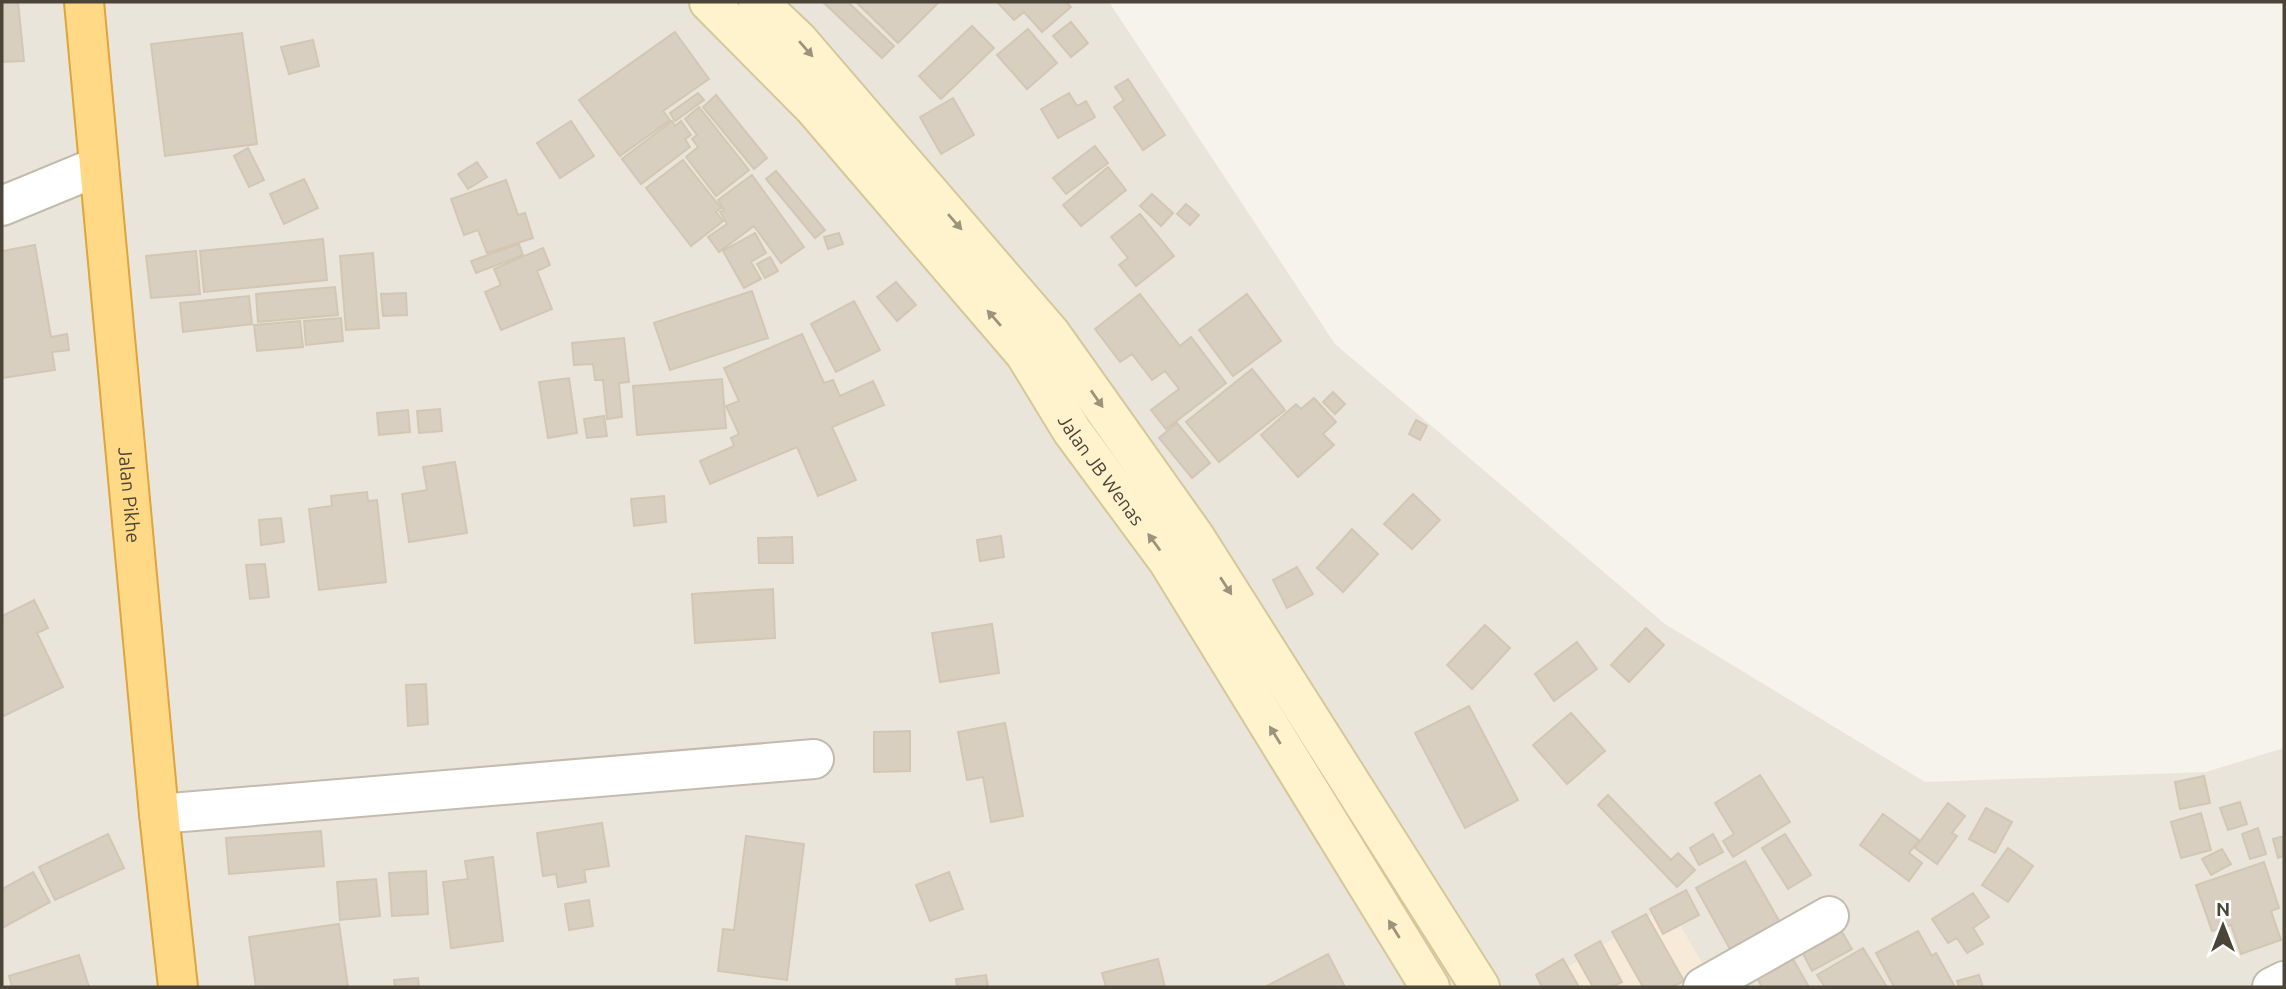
<svg xmlns="http://www.w3.org/2000/svg" width="2286" height="989" font-family="Ubuntu,sans-serif">
<style>
.residential{fill:#eae5da}
.commercial{fill:#f7ead8}
.building{fill:#d8cfc1;stroke:#d3c7b4;stroke-width:2}
.lines{fill:none;stroke-linecap:round;stroke-linejoin:round}
.minor-casing{stroke:#c2bbae;stroke-width:42}
.secondary-casing{stroke:#d6c79b;stroke-width:42}
.trunk-casing{stroke:#e0a43c;stroke-width:42}
.minor{stroke:#fff;stroke-width:38}
.secondary{stroke:#fff3cd;stroke-width:38}
.trunk{stroke:#ffd985;stroke-width:38}
.oneway{fill:#9c937c}
.labels{text-anchor:middle;dominant-baseline:central;stroke-width:6;stroke-linejoin:round;paint-order:stroke}
.street-label{font-size:19px;fill:#4b4439;stroke:#fff}
</style>
<rect width="100%" height="100%" fill="#f6f3ec"/>
<path class="residential" d="M2,2H1109L1335,344L1665,624L1925,782L2206,772L2284,748V987H2Z"/>
<path class="commercial" d="M1668,904L1716,987H1536Z"/>
<path class="building" d="M2,2H18L24,61L2,62Z
M823,2H848L894,46L882,58Z
M856,2H939L898,43Z
M997,2H1066L1071,7L1042,32L1024,12L1014,20Z
M1071,22L1088,43L1071,57L1053,36Z
M972,26L994,48L941,99L919,76Z
M1028,29L1057,63L1027,89L997,55Z
M675,32L709,79L663,111L670,120L620,156L579,100Z
M242,33L257,144L165,156L151,44Z
M313,40L319,66L289,74L281,47Z
M1128,79L1165,135L1143,150L1114,107L1124,100L1115,87Z
M698,93L704,100L675,121L670,113Z
M1069,93L1077,106L1086,101L1095,117L1058,138L1041,109Z
M716,95L767,158L754,169L703,107Z
M953,98L974,135L941,154L920,117Z
M699,107L749,170L716,196L686,157L698,147L692,139L697,135L685,119Z
M571,121L594,156L560,178L537,143Z
M672,121L675,126L681,121L691,135L685,139L690,147L641,184L622,159Z
M1095,146L1108,163L1066,194L1053,178Z
M248,148L264,180L249,187L234,156Z
M683,160L721,208L716,212L723,221L691,246L646,188Z
M477,162L487,177L468,189L458,174Z
M1108,167L1126,190L1081,226L1063,205Z
M776,171L825,230L815,238L766,179Z
M752,175L804,247L781,263L754,226L719,252L708,237L727,224L720,212L724,210L718,200Z
M304,179L318,208L284,224L270,194Z
M506,180L518,215L525,213L533,238L487,253L478,230L464,235L451,199Z
M1152,194L1173,213L1161,226L1140,206Z
M1186,204L1199,215L1190,225L1177,214Z
M1140,214L1174,256L1136,286L1119,265L1128,258L1111,237Z
M755,233L766,253L751,262L761,279L744,288L723,251Z
M839,233L843,244L828,249L824,237Z
M323,239L327,280L204,292L200,251Z
M519,244L523,255L476,273L471,261Z
M35,245L51,337L67,334L69,350L52,352L55,370L2,378V251Z
M543,248L550,265L537,271L552,309L501,330L485,292L501,285L494,269Z
M196,251L200,294L151,298L146,256Z
M373,253L379,328L346,330L340,256Z
M770,257L778,271L765,278L757,264Z
M896,282L916,305L897,321L877,297Z
M335,287L338,315L258,322L256,294Z
M752,291L768,338L670,370L654,323Z
M406,293L407,315L383,316L381,294Z
M1140,294L1180,346L1191,337L1226,383L1166,429L1151,410L1179,389L1165,371L1152,380L1132,354L1120,362L1095,329Z
M1247,294L1281,341L1233,376L1199,330Z
M249,296L252,324L183,332L180,303Z
M854,301L880,350L836,372L811,324Z
M341,318L343,341L306,345L304,321Z
M300,321L303,347L257,351L254,325Z
M802,334L824,383L833,380L840,396L873,381L884,405L832,427L856,480L818,496L797,447L710,484L700,461L734,446L731,438L739,434L726,406L739,401L724,368Z
M624,338L629,382L619,383L622,417L607,419L603,380H595L593,364L574,365L572,343Z
M1252,369L1285,410L1219,462L1186,422Z
M569,378L577,433L548,438L539,382Z
M722,379L726,428L637,435L633,386Z
M1333,392L1345,404L1335,414L1323,402Z
M1314,398L1336,422L1323,434L1334,445L1298,477L1261,435L1296,404L1301,409Z
M440,409L442,431L419,433L417,411Z
M408,410L410,432L379,435L377,413Z
M604,416L607,436L587,438L584,419Z
M1416,420L1427,426L1420,440L1409,434Z
M1177,423L1210,463L1192,478L1159,438Z
M455,462L467,533L409,542L402,494L427,490L423,467Z
M367,492L368,501L377,500L386,582L319,590L309,509L332,506L331,496Z
M1413,494L1440,520L1412,549L1384,524Z
M664,496L666,522L634,526L631,499Z
M281,518L284,542L261,545L259,520Z
M1352,529L1378,554L1343,592L1317,568Z
M1001,536L1004,557L980,561L977,540Z
M792,537L793,563H759L758,538Z
M265,564L269,597L250,599L246,565Z
M1297,567L1313,594L1287,608L1273,580Z
M773,589L775,638L695,643L692,594Z
M34,600L48,628L37,633L63,687L2,717V616Z
M992,624L999,673L940,682L932,633Z
M1485,625L1510,648L1472,689L1447,665Z
M1646,628L1664,645L1629,682L1611,665Z
M1577,642L1597,669L1554,701L1535,674Z
M426,684L428,724L408,726L406,685Z
M1469,706L1518,800L1465,828L1415,733Z
M1571,713L1605,751L1567,784L1533,745Z
M1005,723L1023,816L991,822L983,777L967,780L958,732Z
M910,731V771L874,772V732Z
M1760,775L1790,822L1733,857L1723,841L1734,834L1715,803Z
M2204,776L2210,803L2180,809L2175,782Z
M1608,795L1671,860L1678,853L1695,870L1677,887L1598,805Z
M2240,802L2247,824L2228,830L2220,808Z
M1948,803L1965,816L1952,833L1957,836L1937,864L1915,848Z
M1986,808L2012,822L1995,853L1969,839Z
M2201,813L2211,850L2181,858L2171,822Z
M1883,814L1919,840L1909,853L1922,863L1909,881L1860,845Z
M602,823L609,866L584,870L586,882L558,887L556,874L543,876L537,833Z
M2258,828L2266,854L2250,859L2242,834Z
M321,831L324,866L229,874L226,838Z
M108,834L124,868L55,900L39,867Z
M1713,834L1723,852L1699,865L1690,848Z
M1785,834L1811,875L1788,889L1762,848Z
M746,836L804,844L787,980L718,971L723,929L734,930Z
M2284,836V856L2278,858L2273,839Z
M2008,848L2033,866L2008,902L1982,885Z
M2222,849L2231,864L2211,875L2202,859Z
M493,857L503,941L451,948L443,882L468,879L465,861Z
M1745,861L1785,931L1735,958L1696,888Z
M2264,862L2279,908L2271,911L2281,940L2241,954L2231,925L2212,931L2196,885Z
M426,871L428,914L392,916L389,873Z
M33,872L50,902L2,928V889Z
M949,872L963,909L930,921L916,885Z
M376,879L380,916L340,920L337,882Z
M1686,890L1699,915L1663,934L1650,909Z
M1973,893L1989,917L1973,928L1983,944L1967,953L1957,938L1948,943L1932,919Z
M589,900L593,926L569,930L565,904Z
M1646,914L1684,981L1672,987H1643L1612,932Z
M339,924L348,987H256L249,937Z
M1841,930L1852,949L1812,971L1802,952Z
M1918,931L1932,956L1936,953L1955,987H1894L1876,953Z
M1600,941L1622,982L1612,987H1593L1575,955Z
M1863,948L1887,987H1825L1817,975Z
M1789,952L1809,987H1762L1754,972Z
M1328,954L1345,987H1265Z
M79,955L89,987H12L9,976Z
M1158,959L1165,987H1106L1102,973Z
M1563,959L1579,987H1542L1536,975Z
M986,975L988,987H957L956,979Z
M1979,975L1983,987H1959L1957,981Z
M418,978L419,987H395L394,980Z"/>
<g class="lines">
<g class="minor-casing">
<path id="minor" d="M2,206L99,166
M159,814L814,759
M1703,987L1829,916
M2272,987L2284,981"/>
</g>
<g class="secondary-casing">
<g id="secondary">
<path id="s1" d="M709,2L814,108L1025,354L1072,431L1168,561L1430,987"/>
<path d="M758,2L798,40L1051,334L1195,537L1480,987"/>
</g>
</g>
<g class="trunk-casing">
<g id="trunk">
<path id="s2" d="M84,2L159,814L178,987"/>
</g>
</g>
<use href="#minor" class="minor"/>
<use href="#secondary" class="secondary"/>
<use href="#trunk" class="trunk"/>
</g>
<defs><path id="oneway-solid" d="M-6-.8H1V-3.2L6.5 0L1 3.2V.8H-6Z" transform="scale(1.75)"/></defs>
<g class="oneway">
<use href="#oneway-solid" transform="translate(806 49) rotate(49)"/>
<use href="#oneway-solid" transform="translate(955 222) rotate(49)"/>
<use href="#oneway-solid" transform="translate(994 318) rotate(-131)"/>
<use href="#oneway-solid" transform="translate(1097 399) rotate(55)"/>
<use href="#oneway-solid" transform="translate(1154 542) rotate(-126)"/>
<use href="#oneway-solid" transform="translate(1226 586) rotate(57)"/>
<use href="#oneway-solid" transform="translate(1275 735) rotate(-122)"/>
<use href="#oneway-solid" transform="translate(1394 929) rotate(-122)"/>
</g>
<g class="labels">
<g class="street-label">
<text stroke="none"><textPath href="#s1" startOffset="612">Jalan JB Wenas</textPath></text>
<text stroke="none"><textPath href="#s2" startOffset="495">Jalan Pikhe</textPath></text>
</g>
</g>
<rect width="2286" height="989" fill="none" stroke="#4b4439" stroke-width="7"/>
<g transform="translate(2223 926)" stroke="#ffffff" stroke-width="5" paint-order="stroke">
<path d="M0-5L12 26L0 18L-12 26Z" fill="#4b4439"/>
<text y="-10" font-size="19" font-weight="bold" text-anchor="middle" fill="#4b4439">N</text>
</g>
</svg>
